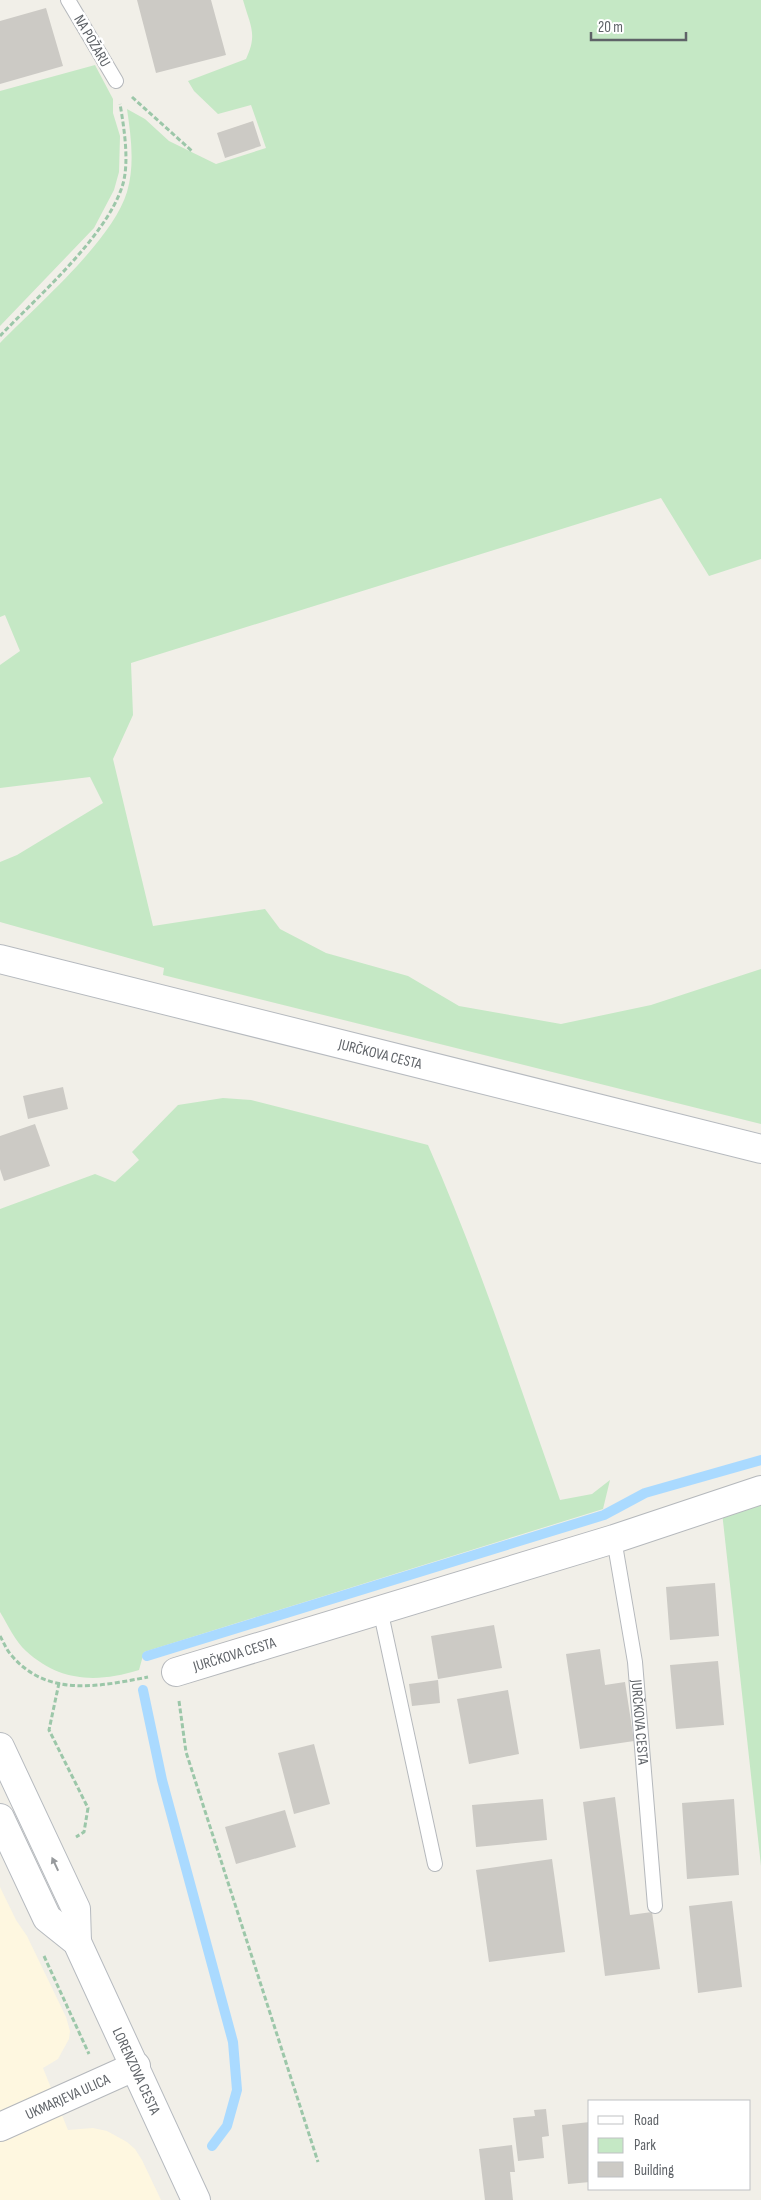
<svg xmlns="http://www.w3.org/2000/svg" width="761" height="2200" font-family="'Sofia Sans Condensed',sans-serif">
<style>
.commercial{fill:#fef7e0}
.green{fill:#c5e8c5}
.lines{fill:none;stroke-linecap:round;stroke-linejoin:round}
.stream{stroke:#aadaff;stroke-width:10}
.building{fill:#cccac5}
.lane-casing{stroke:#b5b8bc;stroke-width:16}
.street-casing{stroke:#b5b8bc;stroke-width:30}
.secondary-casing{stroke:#b6babf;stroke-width:30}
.path{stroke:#9cc7a9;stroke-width:3;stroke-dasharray:5 2.5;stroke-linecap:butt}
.lane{stroke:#fff;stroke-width:14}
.street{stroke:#fff;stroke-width:28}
.secondary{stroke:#fff;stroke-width:28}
.oneway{fill:#979a9d}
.labels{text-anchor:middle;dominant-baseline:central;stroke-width:5;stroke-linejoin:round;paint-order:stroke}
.street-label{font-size:15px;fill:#5f6368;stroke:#fff}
</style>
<rect width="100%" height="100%" fill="#f1efe8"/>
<path class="commercial" d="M0,1887L16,1920L27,1936L66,2017L70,2031L69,2039L58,2059L43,2068L68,2130L93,2128L107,2131L127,2142L135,2149L142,2160L161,2200H0Z"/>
<path class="green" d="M243,0H761V559L709,576L661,498L131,663L133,715L113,759L153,926L265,909L280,929L326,953L408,976L459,1006L561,1024L651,1005L761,969V1124L163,975L164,968L0,922V862L17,855L103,803L90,777L0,788V665L20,651L5,615L0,617V343C37,305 112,241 127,192C135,164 131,137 127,109L145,119L169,141L216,164L266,148L251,105L218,114L194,91L188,81L246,59C258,34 250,25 243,0Z
M95,65L113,99V113L120,136L119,172L114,190L94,228L0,326V91Z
M223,1098L251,1100L428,1145C479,1261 518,1381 560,1500L592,1494L610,1480L603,1509L144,1652L139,1670C97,1683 60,1682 26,1651C15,1641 8,1625 0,1612V1209L95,1174L115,1182L139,1160L132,1152L178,1105Z
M761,1499V1866L722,1512Z"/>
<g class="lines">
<path class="stream" d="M147,1656L604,1515L645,1493L761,1460
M143,1690L162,1780L233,2042L237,2090L227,2126L212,2146"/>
</g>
<path class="building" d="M137,0H211L226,55L156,73Z
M46,8L63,66L0,84V21Z
M253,121L261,146L225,158L217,133Z
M63,1087L68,1109L28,1119L23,1096Z
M35,1124L50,1166L4,1181L0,1169V1136Z
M715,1583L719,1636L670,1640L666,1587Z
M494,1625L502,1668L438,1679L431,1636Z
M600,1649L605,1685L625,1682L634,1741L580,1749L566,1654Z
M718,1661L724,1725L676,1729L670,1665Z
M438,1680L440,1703L412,1706L409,1684Z
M508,1690L519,1754L469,1764L457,1699Z
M314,1744L330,1804L294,1814L278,1753Z
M615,1797L630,1915L652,1912L660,1969L605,1976L583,1802Z
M543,1799L547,1840L476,1847L472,1805Z
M734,1799L739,1875L687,1879L682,1803Z
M285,1810L296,1847L236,1864L225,1827Z
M552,1859L565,1952L489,1962L476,1870Z
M732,1901L742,1987L698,1993L689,1906Z
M546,2109L549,2136L542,2137L544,2158L518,2161L513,2118L535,2116L534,2110Z
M590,2122V2182L568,2184L562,2125Z
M512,2145L515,2172H510L513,2200H485L479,2149Z"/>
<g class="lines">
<g class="lane-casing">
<g id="lane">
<path d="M68,0L116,81"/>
<path id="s1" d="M614,1539L635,1662L655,1906"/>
<path d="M380,1609L435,1864"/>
</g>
</g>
<g class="street-casing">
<g id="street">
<path id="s2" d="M176,1672L614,1539L761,1490"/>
<path id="s3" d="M0,2127L136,2066"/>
</g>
</g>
<g class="secondary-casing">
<g id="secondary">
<path id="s4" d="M0,959L761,1149"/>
<path d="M0,1747L76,1909L77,1942"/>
<path id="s5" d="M0,1818L47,1918L77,1942L196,2200"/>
</g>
</g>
<path class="path" d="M132,97L193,152
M0,336C38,296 105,238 122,187C130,164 124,127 120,104
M0,1636C4,1643 7,1651 12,1656C48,1698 101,1686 148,1677
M59,1683L49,1730L88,1808L84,1832L76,1837
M179,1701L186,1752L318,2162
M44,1956L89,2054"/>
<use href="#lane" class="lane"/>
<use href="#street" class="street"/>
<use href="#secondary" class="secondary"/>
</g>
<defs><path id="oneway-solid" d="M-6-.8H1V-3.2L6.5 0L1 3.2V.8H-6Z" transform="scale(1.25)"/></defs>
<use class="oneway" href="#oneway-solid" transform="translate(55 1864) rotate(-115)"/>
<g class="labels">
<g class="street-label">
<text transform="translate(92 41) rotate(60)">NA POŽARU</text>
<text stroke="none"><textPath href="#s4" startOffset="392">JURČKOVA CESTA</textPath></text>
<text stroke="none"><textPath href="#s2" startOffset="61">JURČKOVA CESTA</textPath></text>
<text stroke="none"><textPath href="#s1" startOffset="185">JURČKOVA CESTA</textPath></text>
<text stroke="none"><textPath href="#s5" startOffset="291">LORENZOVA CESTA</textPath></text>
<text stroke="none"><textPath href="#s3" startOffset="74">UKMARJEVA ULICA</textPath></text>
</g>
</g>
<rect x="588" y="2100" width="162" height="90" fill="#ffffff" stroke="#bfc1c3"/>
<rect x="598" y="2116" width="25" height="8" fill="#ffffff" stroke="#bfc1c3"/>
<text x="634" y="2125" font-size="15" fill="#5f6368">Road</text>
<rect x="598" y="2138" width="25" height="15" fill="#c5e8c5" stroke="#bfc1c3"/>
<text x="634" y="2150" font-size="15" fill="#5f6368">Park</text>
<rect x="598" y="2162" width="25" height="15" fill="#cccac5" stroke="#bfc1c3"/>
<text x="634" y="2175" font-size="15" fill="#5f6368">Building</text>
<path d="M591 32v8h95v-8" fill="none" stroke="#5f6368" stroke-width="2.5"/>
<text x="598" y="32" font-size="15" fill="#5f6368" stroke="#ffffff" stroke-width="4" paint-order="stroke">20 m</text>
</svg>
